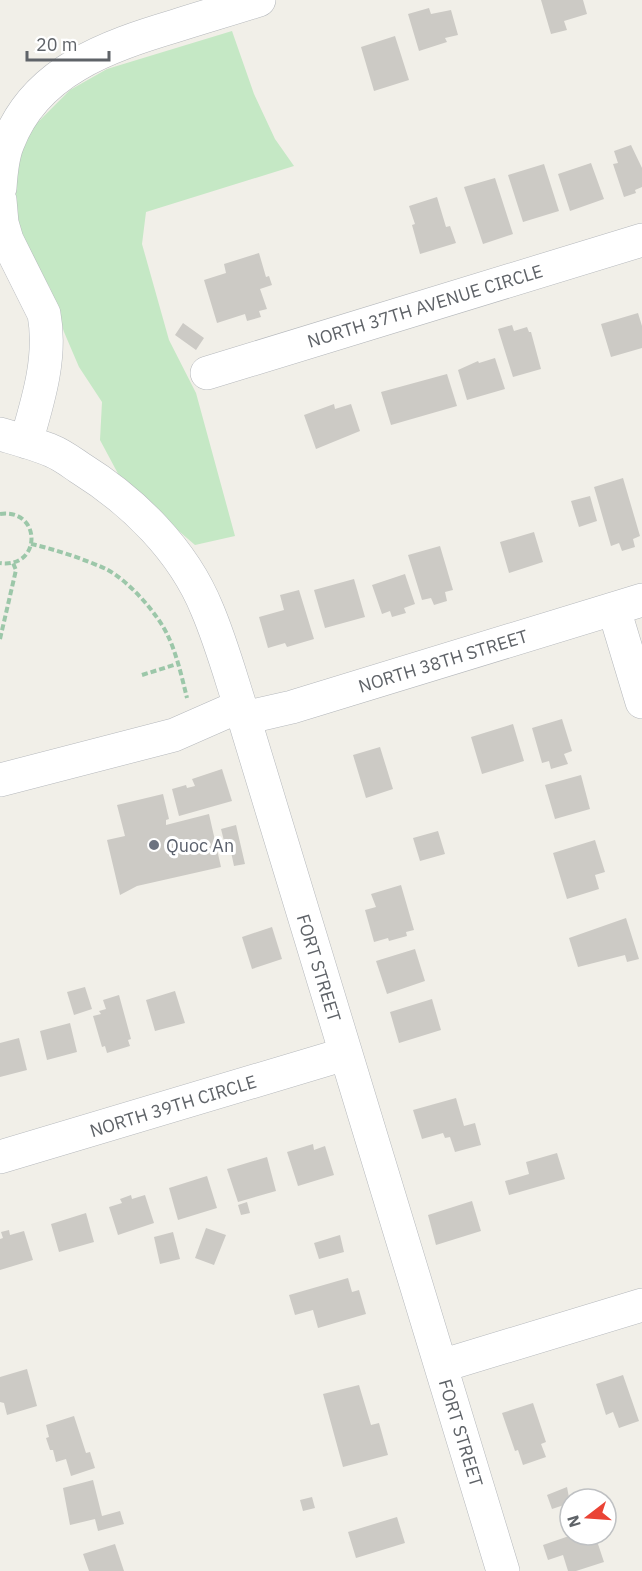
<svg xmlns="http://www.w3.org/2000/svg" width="642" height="1571" font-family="'IBM Plex Sans',sans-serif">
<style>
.green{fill:#c5e8c5}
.building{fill:#cccac5}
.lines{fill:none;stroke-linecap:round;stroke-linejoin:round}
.minor-casing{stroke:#b5b8bc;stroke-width:34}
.path{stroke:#9cc7a9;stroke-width:4;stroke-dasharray:6 3;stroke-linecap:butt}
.minor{stroke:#fff;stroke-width:33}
.worship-dot{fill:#6b7280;stroke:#fff;stroke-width:2}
.labels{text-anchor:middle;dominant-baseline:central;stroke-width:6;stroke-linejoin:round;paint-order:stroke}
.street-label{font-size:18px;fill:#5f6368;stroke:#fff}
.worship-label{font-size:18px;fill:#5b616d;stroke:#fff;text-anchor:start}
</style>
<rect width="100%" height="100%" fill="#f1efe8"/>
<path class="green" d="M232,31L254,94L275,139L294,166L146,212L142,244L169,340L196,393L235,536L195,545L123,483L100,440L102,402L79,367L64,332L50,288L22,243L13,208L15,174L21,153L34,126L70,90L107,69Z"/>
<path class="building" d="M541,0H583L587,14L564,21L567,30L551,34Z
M429,8L431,14L451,10L458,35L445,38L447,42L419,51L408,14Z
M395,36L409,80L374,91L361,47Z
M631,145L642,168V187L635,190L636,193L624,197L613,164L618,163L614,151Z
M591,163L604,199L570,211L558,174Z
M544,164L559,211L523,222L508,175Z
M495,178L513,234L483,244L464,187Z
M437,197L446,227L450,226L456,243L420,254L412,225L415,224L409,206Z
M259,253L266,277L269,276L272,285L260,289L267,309L259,311L261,317L247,321L245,314L217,323L204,280L226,273L224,264Z
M638,313L642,326V348L611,357L601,324Z
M183,323L204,338L196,350L175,335Z
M512,325L514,331L527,327L529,332H531L541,369L513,377L498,329Z
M495,358L505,389L467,400L458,370L478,361L479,363Z
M447,374L457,406L391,425L381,392Z
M334,404L335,409L351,404L360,431L316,449L304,415Z
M623,478L640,536L633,539L635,547L622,551L619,543L611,546L594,487Z
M590,496L597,521L579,527L571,501Z
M534,532L543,562L509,573L500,542Z
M440,546L453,590L445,592L447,601L434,605L431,598L422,600L408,555Z
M405,574L415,604L404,608L406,613L392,617L390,611L382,614L372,585Z
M354,579L365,617L325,628L314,590Z
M299,590L314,639L287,647L285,643L268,648L259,617L284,610L280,595Z
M562,719L572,751L564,754L568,764L551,769L549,761L542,763L532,728Z
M513,724L524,761L482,774L471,737Z
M380,747L393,789L366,798L353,755Z
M222,769L232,801L179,816L172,789L186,785L187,788L195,786L192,779Z
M581,775L590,809L555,819L545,785Z
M163,794L169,819L166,820V825L209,814L221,867L137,886L120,895L107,840L125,836L117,805Z
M236,825L245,864L234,866L231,852L227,853L221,829Z
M438,831L445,854L420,861L413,838Z
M595,840L605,872L595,875L599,889L567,899L553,853Z
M401,885L414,930L406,932L407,936L389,941L388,938L374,942L365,910L376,907L371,894Z
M626,918L639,959L627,962L625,955L578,967L569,938Z
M272,927L282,959L252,969L242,937Z
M415,949L425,981L387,994L376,961Z
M85,987L92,1009L74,1015L67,992Z
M175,991L185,1023L155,1031L146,1000Z
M119,995L131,1039L128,1040L130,1046L107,1053L105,1046L102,1047L93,1016L101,1014L99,1011L106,1009L103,1000Z
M432,999L441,1030L399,1043L390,1012Z
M70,1023L77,1052L47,1060L40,1031Z
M19,1038L27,1070L0,1077V1043Z
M456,1098L464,1126L475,1123L481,1145L455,1152L450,1137L445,1138L443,1133L422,1139L413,1110Z
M313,1144L314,1150L325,1146L334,1175L298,1186L287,1152Z
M557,1153L565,1179L509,1195L505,1181L529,1174L526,1162Z
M267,1157L276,1191L238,1202L227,1169Z
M207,1176L217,1208L178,1220L169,1188Z
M131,1195L132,1199L145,1195L154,1223L118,1235L109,1207L122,1203L120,1199Z
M472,1201L481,1231L436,1245L428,1215Z
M247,1202L250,1213L241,1215L238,1205Z
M86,1213L94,1242L59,1252L51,1224Z
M206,1228L226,1235L214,1265L195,1258Z
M9,1230L10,1235L24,1231L33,1260L0,1270V1239L3,1238L1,1232Z
M173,1232L180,1259L160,1264L154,1237Z
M340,1235L344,1252L319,1259L314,1243Z
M348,1278L352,1292L359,1290L366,1314L318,1328L313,1310L295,1315L289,1295Z
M27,1369L37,1406L7,1415L4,1403L0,1402V1377Z
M623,1375L639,1421L619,1428L613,1412L606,1415L596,1384Z
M359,1385L371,1425L379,1423L388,1455L343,1467L323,1394Z
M533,1403L546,1442L541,1444L546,1457L523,1465L518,1450L515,1451L502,1413Z
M74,1416L86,1453L90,1452L95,1468L71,1476L66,1459L56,1462L53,1450H50L46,1438L49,1437L46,1425Z
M93,1480L102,1516L120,1511L124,1524L98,1531L95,1519L70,1525L63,1488Z
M567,1487L570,1503L552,1509L547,1495Z
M312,1497L315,1508L303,1511L300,1500Z
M397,1517L405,1543L356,1558L348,1532Z
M572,1535H595L604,1562L576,1571H568L563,1555L548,1560L543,1545Z
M115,1544L124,1571H89L83,1554Z"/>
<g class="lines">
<g class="minor-casing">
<path id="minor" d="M0,188C1,173 2,157 8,143C35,71 108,46 175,26C203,17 231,9 259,0
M0,200L2,223L7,240L44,314C52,357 38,401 26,442
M207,373L642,240
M0,434C17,439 36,444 52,451C62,455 71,462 80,468C133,501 183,550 207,609C222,644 232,682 244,718L503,1571
M614,609L642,702
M244,718L292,707L642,600
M0,780L174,735L240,706
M0,1157L345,1054
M441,1366L642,1305"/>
</g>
<path class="path" d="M0,514C42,508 42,569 0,563
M31,544C54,549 84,559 106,569C128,580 158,614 168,636C177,655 182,678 187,698
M0,639L16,570L13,563
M142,675L177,664"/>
<use href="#minor" class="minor"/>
</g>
<circle class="worship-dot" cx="154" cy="845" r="6"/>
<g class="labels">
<g class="street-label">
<text transform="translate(425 306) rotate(-17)">NORTH 37TH AVENUE CIRCLE</text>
<text transform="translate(443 661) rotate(-17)">NORTH 38TH STREET</text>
<text transform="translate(319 968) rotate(73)">FORT STREET</text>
<text transform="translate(173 1106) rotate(-17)">NORTH 39TH CIRCLE</text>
<text transform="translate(461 1433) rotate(73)">FORT STREET</text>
</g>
<g class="worship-label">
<text x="166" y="845">Quoc An</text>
</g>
</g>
<g transform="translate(588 1517) rotate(253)"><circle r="28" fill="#ffffff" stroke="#bfc1c3" stroke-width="1.5"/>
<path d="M0-4.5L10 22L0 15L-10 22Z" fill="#ea4335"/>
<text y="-9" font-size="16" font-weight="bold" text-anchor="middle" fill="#5f6368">N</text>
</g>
<path d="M27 51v9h82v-9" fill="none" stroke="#5f6368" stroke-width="3"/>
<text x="36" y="51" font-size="18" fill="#5f6368" stroke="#ffffff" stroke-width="4.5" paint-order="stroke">20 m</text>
</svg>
